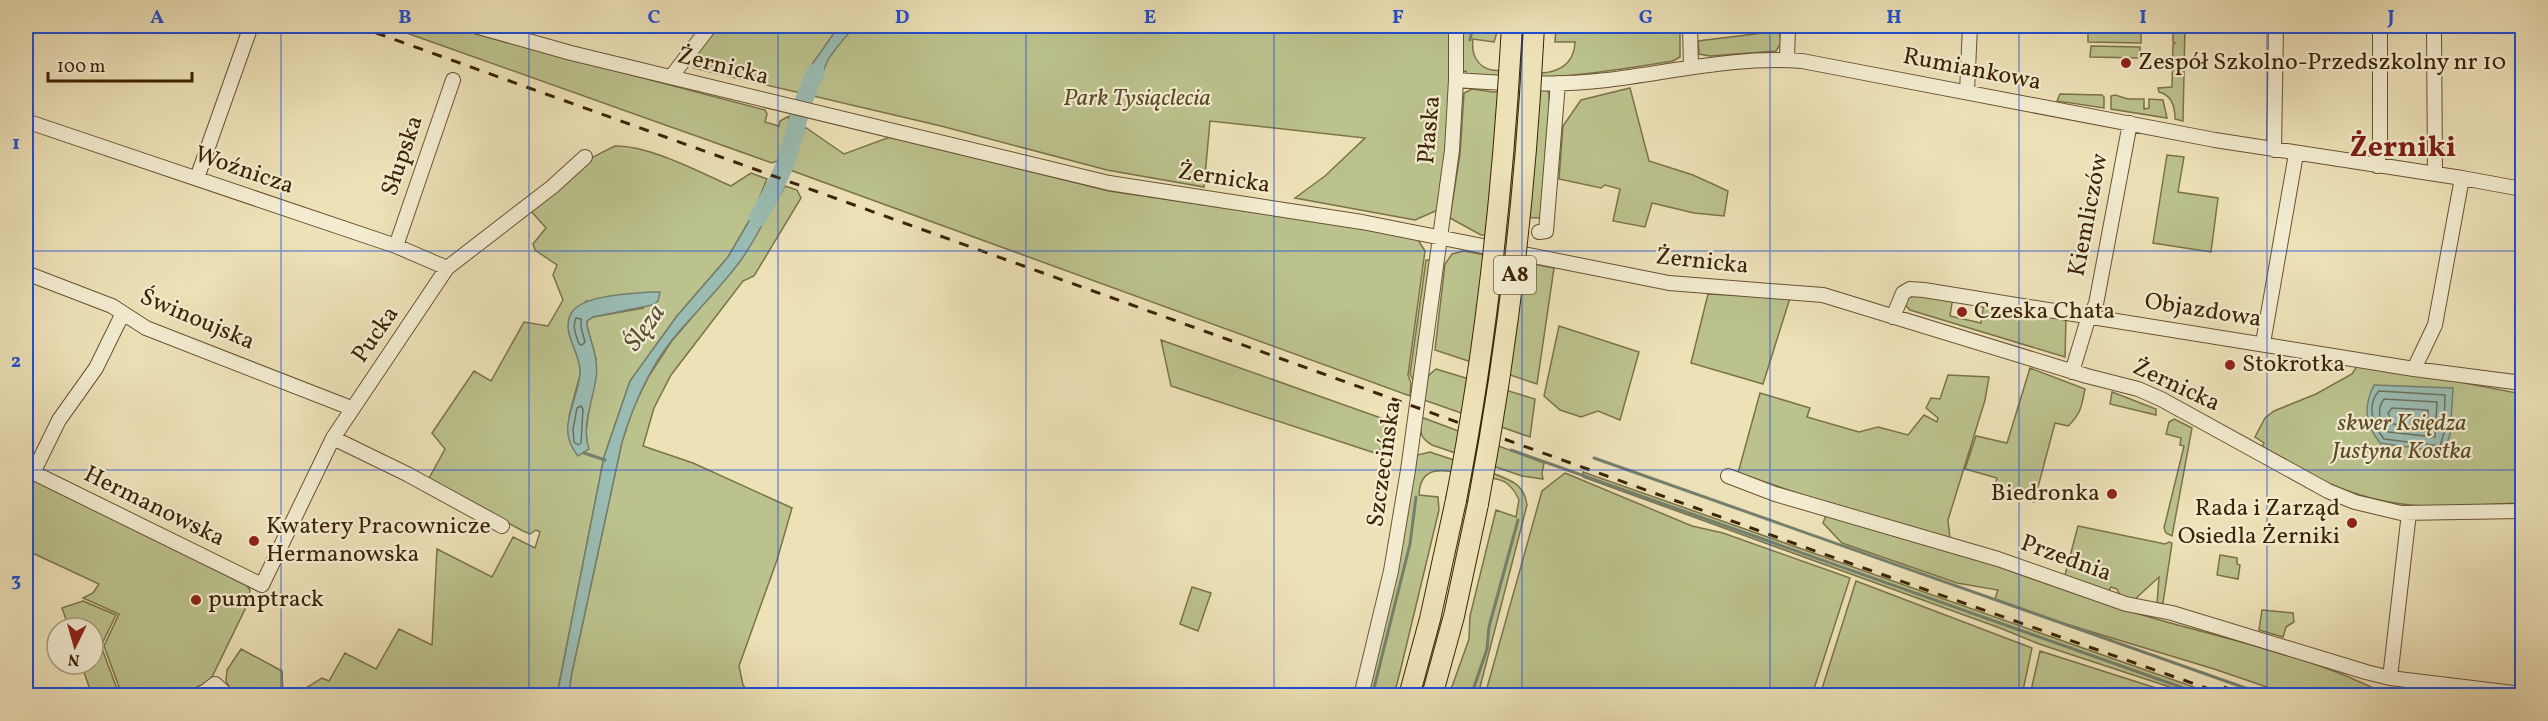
<svg xmlns="http://www.w3.org/2000/svg" width="2548" height="721" font-family="Vollkorn,serif">
<style>
.green{fill:#bbc28d;stroke:#7c7248;stroke-width:1.5;fill-rule:evenodd}
.water{fill:#9abcb3;stroke:#757f6d;stroke-width:1.5}
.lines{fill:none;stroke-linecap:round;stroke-linejoin:round}
.shore{stroke:#6c705c;stroke-width:1.5}
.stream{stroke:#757f6d;stroke-width:3}
.river{stroke:#9abcb3;stroke-width:18}
.minor-casing{stroke:#695231;stroke-width:16}
.highway-casing{stroke:#3d2304;stroke-width:22}
.minor{stroke:#f3ecd1;stroke-width:14}
.highway{stroke:#ede1b8;stroke-width:20}
.rail{stroke:#3d2304;stroke-width:3;stroke-dasharray:10 10;stroke-linecap:butt}
.highway-bridge-casing{stroke:#3d2304;stroke-width:22;stroke-linecap:butt}
.highway-bridge{stroke:#ede1b8;stroke-width:20}
.grid{fill:none;stroke:#1d4ed8;stroke-width:1.5;stroke-opacity:0.55}
.poi-dot{fill:#8f2418;stroke:#f3ecd1;stroke-width:2}
.labels{text-anchor:middle;dominant-baseline:central;stroke-width:4.5;stroke-linejoin:round;paint-order:stroke}
.shield{fill:#f3ecd1;stroke:#745f42;stroke-width:1.5}
.shield-label{font-size:22px;font-weight:bold;fill:#3d2304}
.poi-label{font-size:24px;fill:#3d2304;stroke:#f3ecd1;text-anchor:start}
.street-label{font-size:24px;fill:#3d2304;stroke:#f3ecd1}
.park-label{font-size:24px;font-style:italic;fill:#5c4b26;stroke:#f3ecd1}
.water-label{font-size:26px;font-style:italic;fill:#595139;stroke:#f3ecd1}
.district-label{font-size:30px;font-weight:bold;fill:#7a1f14;stroke:#f3ecd1}
.neatline{fill:none;stroke:#1d4ed8;stroke-width:2}
.grid-label{font-size:20px;text-anchor:middle;font-weight:bold;fill:#1d4ed8}
</style>
<rect width="100%" height="100%" fill="#ede1b8"/>
<filter id="stains"><feTurbulence type="fractalNoise" baseFrequency=".00333" numOctaves="4"/><feColorMatrix values="0 0 0 0 .2 0 0 0 0 .09 0 0 0 0 .02 0 0 0 .5 -.17"/></filter>
<radialGradient id="worn" r=".72"><stop offset=".6" stop-color="#630" stop-opacity="0"/><stop offset="1" stop-color="#630" stop-opacity=".3"/></radialGradient>
<path class="green" d="M387,26H458L502,41L765,110L767,114L765,122L779,126L780,121L789,116L790,128L777,161L772,163Z
M715,26H1452V99L1438,210L1415,220L1295,198L1325,176L1365,138L1210,121L1204,187L1107,170L941,126L694,68L689,59Z
M1461,26H1499L1494,42L1473,39C1471,54 1477,67 1492,70C1521,72 1573,85 1575,42H1555L1556,26H1680V57L1673,61C1605,72 1535,84 1467,74L1466,71L1464,72L1462,67Z
M2088,26H2141V43L2088,42Z
M2173,26H2185L2183,121L2175,119C2175,107 2172,95 2159,92L2158,88L2172,87L2173,44L2175,43L2173,42Z
M1779,31L1781,43L1776,51L1710,56L1699,54L1698,41Z
M2091,46L2140,47V58L2090,57Z
M1630,88L1649,161L1693,175L1728,191L1724,216L1694,213L1652,203L1645,227L1613,221L1620,189L1605,185L1601,188L1559,179L1563,126L1581,100Z
M1472,89L1493,92L1547,90L1549,94V101L1552,102L1542,218L1510,217L1508,236L1481,235L1450,218L1460,154L1464,93Z
M2060,94L2102,95L2104,97V108L2057,101Z
M2115,95L2128,99H2144V109L2149,108V99L2163,100L2167,118L2111,109V96Z
M805,127L844,154L890,137L1109,191L1391,232L1418,240L1425,251L1408,375L1411,383L1410,396L790,170Z
M615,146C649,145 699,172 731,186L751,173L767,179L752,216L728,257L677,316L630,381L604,457L557,695L293,696L322,678L329,681L345,653L376,669L399,629L432,645L437,549L492,577L513,537L535,548L540,532L536,530L530,534L523,531L428,480L445,449L432,433L474,371L491,381L524,322L548,326L563,300L553,275L557,265L535,250L533,244L546,228L531,211L587,160ZM586,301L644,308L593,317L587,321V326L596,359L586,432L587,443L569,416L580,375V364L569,333Z
M2167,155L2184,157L2178,192L2218,198L2211,252L2153,243Z
M785,186L797,190L801,198L754,276L743,281L671,375L654,408L643,446L693,463L792,508L777,560L739,666L743,685L750,695L569,696L571,677L622,442L633,408L649,376L671,342L741,260Z
M1464,251L1554,268L1537,384L1435,350L1445,264L1452,254Z
M1426,260H1432L1414,382L1410,374Z
M1708,294L1790,298L1763,384L1691,363Z
M1917,295L1953,297L1950,316L1981,323L1984,302L2066,316L2065,357L1910,310L1905,305L1907,298Z
M1559,326L1639,352L1620,420L1598,411L1581,417L1560,410L1544,396Z
M1161,340L1384,419L1385,439L1378,454L1171,386Z
M2357,366L2413,373L2522,394V503C2483,504 2441,509 2402,504C2353,498 2303,474 2262,447L2264,443L2255,437L2265,418L2274,411L2316,394L2352,374Z
M2030,368L2085,389C2082,405 2081,414 2068,426L2055,423L2034,502L1994,490L1997,478L1965,469L1976,436L2007,443Z
M1436,369L1535,399L1530,437L1424,400L1428,376Z
M1948,375L1989,377L1985,400L1948,520L1951,548C2016,570 2075,594 2139,614C2225,640 2307,653 2387,695H2290L2214,669L2056,621L1995,599L1998,590L1957,583L1842,543L1823,523L1830,504L1738,473L1760,393L1810,408L1807,417L1859,432L1878,427L1908,435L1924,415L1937,422L1938,418L1926,408L1931,398L1940,399Z
M2112,392L2156,409V415L2110,404Z
M1421,417L1544,463L1542,473L1543,479L1522,476L1432,445C1419,438 1420,431 1421,417Z
M2174,419L2192,428L2172,536L2166,533L2164,528L2184,446L2180,445L2181,438L2166,434L2169,422Z
M1430,452C1449,459 1504,474 1517,485C1524,491 1526,497 1527,505L1478,695H1449L1469,639L1470,616L1496,510L1516,517L1519,500C1516,493 1511,486 1505,482C1496,477 1483,477 1473,475C1450,471 1420,461 1419,495L1438,497L1439,510L1400,672L1394,695L1367,696L1395,579L1417,455Z
M1583,472L2205,691L2217,695H2194L2039,644L2000,628L1594,481L1583,477Z
M1565,473L1692,526L1723,533L1850,578L1812,695H1485L1542,491Z
M33,477L245,583L250,590L249,601L211,679C188,702 152,695 122,695L104,646L119,614L83,598L93,593L99,584L26,550V491Z
M2078,526L2165,544L2169,542L2172,543L2163,603L2157,604L2159,577L2134,600L2121,598L2117,589L2111,587L2108,593L2064,579Z
M2220,555L2237,558V564L2240,565L2238,579L2217,575Z
M1856,581L2032,648L2022,695H1820Z
M1192,587L1211,593L1198,631L1180,624Z
M83,601L116,615L101,646L119,694L92,695L81,664H93V628H69L62,608Z
M2262,610L2293,613L2294,622L2286,627L2283,637L2259,630Z
M241,649L282,671L283,695H233L226,681L227,670Z
M2040,651L2178,695H2030Z"/>
<path class="water" d="M839,26H856C846,35 837,47 829,58C823,69 819,89 810,95L799,93L813,63Z
M761,194L775,201C764,221 754,242 741,260C720,289 694,313 672,340C648,370 633,406 622,442L571,677L569,695H557L604,457L630,381L677,316L728,257L752,216Z
M650,292H660L658,301L652,305L593,317L587,321V326C591,343 599,360 596,378C593,401 581,426 589,449L578,456C555,428 577,405 580,374C582,353 559,332 572,312C583,295 630,294 650,292Z
M2374,385L2453,388L2450,435L2443,452L2380,443C2365,424 2363,407 2374,385Z"/>
<g class="lines">
<path class="shore" d="M576,318L581,319V327L585,342L582,345L579,344C576,335 572,327 576,318Z
M2379,391L2445,395L2444,433L2440,446L2384,439C2373,425 2366,405 2379,391Z
M2384,399L2437,402L2435,437L2388,432C2380,422 2376,410 2384,399Z
M581,406L583,409L581,443L578,445L574,442L573,429L577,408Z
M2392,408L2428,410V427L2393,424L2388,413Z"/>
<path class="stream" d="M1470,40L1473,26
M1511,450L2206,696
M584,453L605,460
M1594,458L2268,696
M1372,696L1410,544L1416,497
M1471,696L1487,649L1489,627L1518,520"/>
<path class="river" d="M758,218C768,198 782,177 788,155C797,127 802,98 816,72"/>
<g class="minor-casing">
<path id="minor" d="M475,26L571,53L1109,183L1362,222L1669,283L1823,295L2087,376L2138,389L2161,399L2328,491L2355,502L2401,513L2522,511
M1690,26L1691,67
M2434,26L2435,174
M1787,60L1788,26
M671,77L710,26
M1456,80C1507,84 1557,86 1607,80C1673,72 1735,56 1802,61L2215,140L2462,178L2522,189
M1967,92L1970,26
M26,121L396,246L447,268
M2274,150L2276,26
M2377,166L2380,147V26
M197,178L251,26
M1539,232L1546,231L1558,83
M396,246L453,80
M26,273L112,306L146,328L351,408
M1893,317L1903,293L1910,289L1924,290L2414,369L2522,383
M2263,343L2296,154
M2414,369L2435,325L2462,178
M2072,372L2088,319L2096,304L2130,123
M333,438L407,474L502,526
M26,469L262,585L333,438L447,268L552,187L585,157
M33,473L59,420L96,368L123,313
M1728,476L1775,494L1998,559L2126,604L2172,613L2366,672L2390,678L2522,694
M2390,678L2409,513
M195,696L206,691L215,684L228,696
M1361,696L1391,571L1408,470L1452,150L1456,80V26"/>
</g>
<g class="highway-casing">
<path id="highway" d="M1511,43L1512,26
M1533,44L1534,26
M1409,696L1430,619L1456,500
M1432,696L1454,616L1478,504"/>
</g>
<use href="#minor" class="minor"/>
<use href="#highway" class="highway"/>
<path class="rail" d="M357,26L1818,552L2229,696
M2224,687L2246,696"/>
<g class="highway-bridge-casing">
<path id="highway-bridge" d="M1456,500C1486,348 1502,197 1511,43
M1478,504C1507,351 1525,199 1533,44"/>
</g>
<use href="#highway-bridge" class="highway-bridge"/>
</g>
<path class="grid" d="M281,26V696M529,26V696M778,26V696M1026,26V696M1274,26V696M1522,26V696M1770,26V696M2019,26V696M2267,26V696M26,251H2522M26,470H2522"/>
<g class="poi-dot">
<circle cx="2126" cy="63" r="6"/>
<circle cx="1962" cy="312" r="6"/>
<circle cx="2230" cy="365" r="6"/>
<circle cx="2112" cy="494" r="6"/>
<circle cx="2352" cy="523" r="6"/>
<circle cx="254" cy="541" r="6"/>
<circle cx="196" cy="600" r="6"/>
</g>
<g class="labels">
<rect class="shield" x="1494" y="256" width="42" height="38" rx="4.5"/>
<g class="shield-label">
<text x="1515" y="275">A8</text>
</g>
<g class="poi-label">
<text x="2138" y="63">Zespół Szkolno-Przedszkolny nr 10</text>
<text x="1974" y="312">Czeska Chata</text>
<text x="2242" y="365">Stokrotka</text>
<text x="2100" y="494" text-anchor="end">Biedronka</text>
<text x="2340" y="509" text-anchor="end">Rada i Zarząd<tspan x="2340" dy="28">Osiedla Żerniki</tspan></text>
<text x="266" y="527">Kwatery Pracownicze<tspan x="266" dy="28">Hermanowska</tspan></text>
<text x="208" y="600">pumptrack</text>
</g>
<g class="street-label">
<text transform="translate(723 67) rotate(14)">Żernicka</text>
<text transform="translate(1972 70) rotate(11)">Rumiankowa</text>
<text transform="translate(1430 130) rotate(-85)">Płaska</text>
<text transform="translate(403 156) rotate(-71)">Słupska</text>
<text transform="translate(244 171) rotate(19)">Woźnicza</text>
<text transform="translate(1224 179) rotate(9)">Żernicka</text>
<text transform="translate(2089 215) rotate(-79)">Kiemliczów</text>
<text transform="translate(1702 262) rotate(6)">Żernicka</text>
<text transform="translate(2203 311) rotate(9)">Objazdowa</text>
<text transform="translate(197 320) rotate(23)">Świnoujska</text>
<text transform="translate(376 335) rotate(-55)">Pucka</text>
<text transform="translate(2176 386) rotate(25)">Żernicka</text>
<text transform="translate(1385 464) rotate(-82)">Szczecińska</text>
<text transform="translate(154 507) rotate(26)">Hermanowska</text>
<text transform="translate(2066 559) rotate(20)">Przednia</text>
</g>
<g class="park-label">
<text x="1137" y="99">Park Tysiąclecia</text>
<text x="2402" y="424">skwer Księdza<tspan x="2402" dy="28">Justyna Kostka</tspan></text>
</g>
<g class="water-label">
<text transform="translate(645 328) rotate(-54)">Ślęza</text>
</g>
<g class="district-label">
<text x="2403" y="148">Żerniki</text>
</g>
</g>
<rect width="2548" height="721" fill="none" stroke="#ede1b8" stroke-width="66"/>
<g transform="translate(75 646) rotate(185)"><circle r="28" fill="#f3ecd1" stroke="#aa9c7f" stroke-width="1.5"/>
<path d="M0-4.5L10 22L0 15L-10 22Z" fill="#8f2418"/>
<text y="-9" font-size="16" font-weight="bold" text-anchor="middle" fill="#3d2304">N</text>
</g>
<path d="M48 72v9h144v-9" fill="none" stroke="#3d2304" stroke-width="3"/>
<text x="57" y="72" font-size="18" fill="#3d2304" stroke="#f3ecd1" stroke-width="4.5" paint-order="stroke">100 m</text>
<rect x="33" y="33" width="2482" height="655" class="neatline"/>
<g class="grid-label">
<text x="157" y="23">A</text>
<text x="405" y="23">B</text>
<text x="654" y="23">C</text>
<text x="902" y="23">D</text>
<text x="1150" y="23">E</text>
<text x="1398" y="23">F</text>
<text x="1646" y="23">G</text>
<text x="1894" y="23">H</text>
<text x="2143" y="23">I</text>
<text x="2391" y="23">J</text>
<text x="16" y="149">1</text>
<text x="16" y="367">2</text>
<text x="16" y="586">3</text>
</g>
<rect width="100%" height="100%" filter="url(#stains)"/>
<rect width="100%" height="100%" fill="url(#worn)"/>
</svg>
